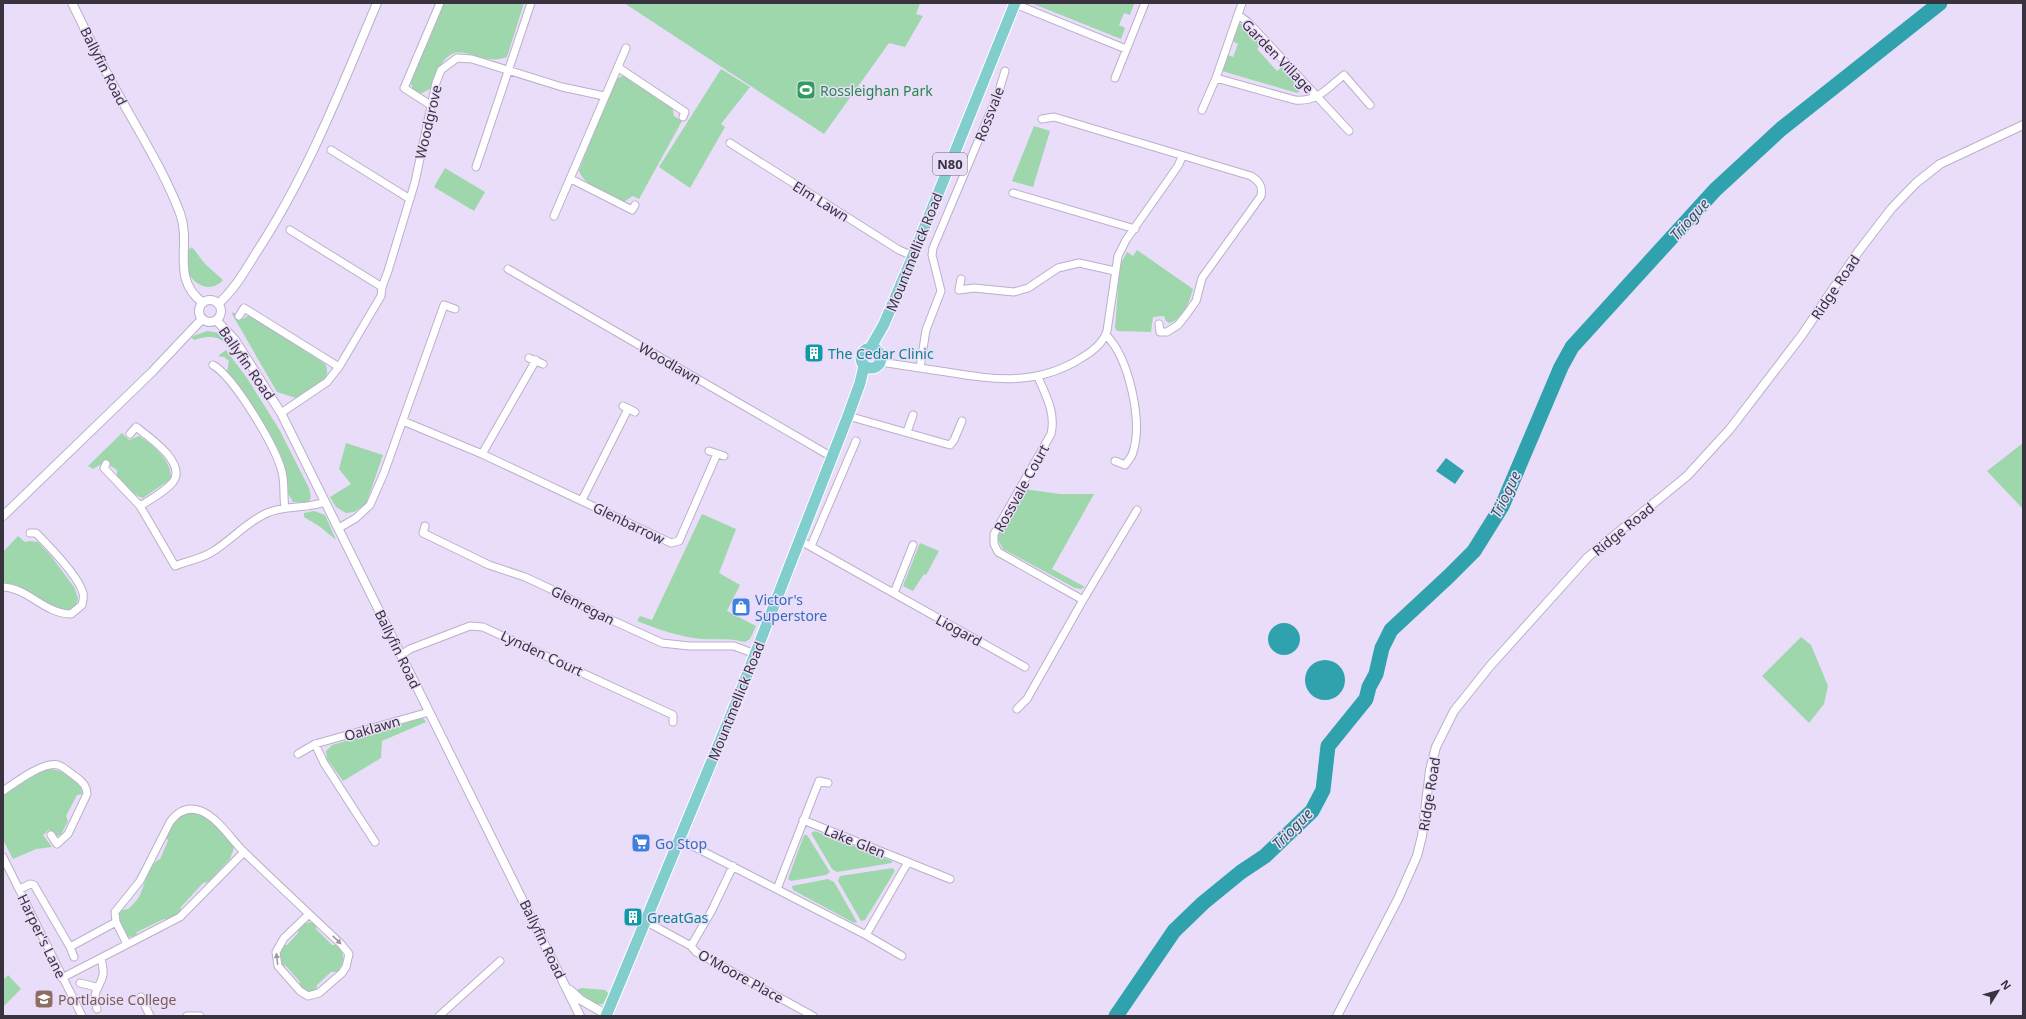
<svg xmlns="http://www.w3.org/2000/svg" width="2026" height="1019" font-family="'Noto Sans',sans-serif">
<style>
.green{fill:#9dd7ab}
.water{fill:#2fa2ad}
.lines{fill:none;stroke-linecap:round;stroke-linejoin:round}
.river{stroke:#2fa2ad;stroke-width:15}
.minor-casing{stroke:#bcafcb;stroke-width:9}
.tertiary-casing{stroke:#bcafcb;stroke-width:10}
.primary-casing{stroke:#fff;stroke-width:13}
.minor{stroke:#fff;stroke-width:7}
.tertiary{stroke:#fff;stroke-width:8}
.primary{stroke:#82cdce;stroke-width:11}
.oneway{fill:#9c999f}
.labels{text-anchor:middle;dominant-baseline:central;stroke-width:3;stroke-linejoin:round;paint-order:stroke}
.shield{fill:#eaddfa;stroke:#6e6677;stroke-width:1}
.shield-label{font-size:13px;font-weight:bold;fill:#39333f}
.street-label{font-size:14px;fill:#39333f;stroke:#eaddfa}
.leisure-label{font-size:14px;fill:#27864d;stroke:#eaddfa;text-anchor:start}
.culture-label{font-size:14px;fill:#0d838f;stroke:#eaddfa;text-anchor:start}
.shop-label{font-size:14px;fill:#366cbe;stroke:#eaddfa;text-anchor:start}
.education-label{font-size:14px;fill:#785e54;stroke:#eaddfa;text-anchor:start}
.water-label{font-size:15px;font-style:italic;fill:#2a595e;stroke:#eaddfa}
</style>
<rect width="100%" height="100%" fill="#eaddfa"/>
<path class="green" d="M443,3H524L507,57C473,70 451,23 432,88L420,94L413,91L411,83L412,76Z
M624,3H920L916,14L923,16L905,47L889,43L824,134Z
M1031,3H1131L1134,4L1130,15L1124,13L1119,25L1125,28L1121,39Z
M1239,24H1242L1261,45L1257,49L1277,71L1282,67L1301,87L1299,92L1297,93L1222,71L1221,68L1226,54L1233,57L1238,44L1232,41Z
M721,69L750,87L721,124L725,127L690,188L659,167Z
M622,76L627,77L672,106L674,116L682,121L639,199L633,196L625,201H620C608,194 582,185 579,170L615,80Z
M1034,126L1050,131L1033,187L1012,181Z
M445,168L485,192L474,211L434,187Z
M192,247L205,264L223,280C211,294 191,285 187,268C186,263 188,255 188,250Z
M1137,250L1193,289C1190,301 1183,320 1169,323L1166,321L1164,316L1153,317L1151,332L1117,331L1115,328L1119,275L1121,263L1127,252L1133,256Z
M233,312L243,319L249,315L253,317L325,364C335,382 307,391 296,398L277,392L232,314Z
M207,331L221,333L229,342L227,344C216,335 207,336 194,340L191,337Z
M226,350L247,378L279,429L309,488L311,498L308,502H293L289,495H287C286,485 287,474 284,464C276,438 244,395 227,372L229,361L224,357L218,356Z
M122,433L129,440L139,436C152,444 172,461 171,478L168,481L143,498C133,496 124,484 117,477V470L105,462L93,469L88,466Z
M346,443L383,455L366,504L354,512L346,513L336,507L330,497L351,484L339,469Z
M2023,443V509L1987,471Z
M1023,489L1060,494H1094L1052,569L1085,587L1081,589L1075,588L1003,549L997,538L998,534Z
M314,511L325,515L336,540L319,526L304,517V513Z
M702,514L736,529L719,573L740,585L727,611L756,626L750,639L745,642C730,638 717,640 702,639C679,637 658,629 637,621L640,616L652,620Z
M18,536L25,542L30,541L38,542L51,556L74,587L78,598L77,603L71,610L61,611L3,581V552Z
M920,543L939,551L926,575L924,574L913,591L903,586Z
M1801,637L1811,645L1828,686L1824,704L1809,723L1762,676Z
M423,718L426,722L382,741L381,758L343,781L327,759L326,751L332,745Z
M47,769C61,768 71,778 81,786L82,794L77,795L66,816L68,821L61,835L56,836L49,830L43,835L52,847L36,849L13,859L3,840V795L30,776Z
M192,812L211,820L234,845V848L230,859L208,882L203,883L181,907L180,914L169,920L164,919L137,932L136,936L128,937L119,922V912C123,909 125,910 128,909C131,907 137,900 139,897C144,888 149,863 160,859L168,841L166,836C172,824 178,813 192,812Z
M815,831L892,861V863L837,872L832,869L811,833Z
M804,835H807L830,872L826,875L791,881L788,879Z
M893,868L895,871L865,920L861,921L838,881L840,876Z
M828,879L834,882L857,922L854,923L793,890L792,886Z
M310,922L316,924V929L332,945H338C345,954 345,963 337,972H331L317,985L316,991C307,993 305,991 299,985L300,982L286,966L282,965L279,949L282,945H287L298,933C298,925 303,924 310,922Z
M8,975L21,989L3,1007V980Z
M582,988L605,990L609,994L603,1004C595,1006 582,998 577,991L578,989Z"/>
<path class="water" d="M1446,458L1464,471L1455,484L1436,471Z
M1268 639a16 16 0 1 1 32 0a16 16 0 1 1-32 0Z
M1305 680a20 20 0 1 1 40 0a20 20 0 1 1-40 0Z"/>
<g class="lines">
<path class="river" d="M1116,1016L1174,931L1203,903L1241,872L1265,856L1312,811L1323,790L1328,746L1366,699L1369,687L1376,674L1382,648L1391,630L1449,576L1474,551L1502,506L1561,367L1572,347L1715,190L1781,129L1940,3"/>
<g class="minor-casing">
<path id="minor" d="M1015,4L1126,49
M1238,15L1248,22L1349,131
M619,68L685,112L683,117
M1115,78L1145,3
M1216,78L1295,100C1318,102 1327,88 1344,75L1370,105
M432,106L404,88L440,3
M1202,110L1216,78L1242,3
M1042,119L1054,117L1251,176C1259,181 1263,186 1261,196L1202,278L1196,301L1186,315L1178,325L1167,332H1160L1159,324
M730,143L899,250L913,256
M331,150L410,199
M476,167L531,3
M571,179L632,210L635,205
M1013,193L1135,229
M554,216L626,48
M290,230L382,287
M508,269L832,457
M961,279L959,290L974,288L1014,292L1028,288L1058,268L1079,263L1115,271
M239,316L244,308L339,367
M1106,335C1129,358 1143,421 1133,452C1132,457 1128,461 1125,465L1115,461
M529,358L543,364
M881,360L887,363L920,368L926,330L941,291L932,255L933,248L998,94L1005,71
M213,365C234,377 276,447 282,472C285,483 283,496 285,508
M920,368C979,376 1029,392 1083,357C1092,352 1104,342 1107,331L1118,256L1126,240L1178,166L1182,157
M1038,377C1046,396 1056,413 1051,434L994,534V544L998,552L1083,600
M623,406L635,412
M281,413L327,382L339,367L381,296L382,287L388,271L415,182L436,83L441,70L457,58L472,59L562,87L604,96
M848,416L950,445L954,440L962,421
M403,421L482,454L671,543L679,541L717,454
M907,432L913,415
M130,434L136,427C149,437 187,463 173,482C165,492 151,499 140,506
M709,451L724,456
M482,454L536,360
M106,464L104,468L140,506L175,566C187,561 201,559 212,552C232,540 246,522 267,513C285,505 306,509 325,502
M582,500L628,409
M425,526L423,533L489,565L525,577L555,591L594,612L662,643L689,646H734L755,654
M339,528L356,518L370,505L384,473L444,305L455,309
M799,540L1025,667
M811,546L856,441
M3,587C28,588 45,614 71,614L82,605C83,601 84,597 83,593C78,575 49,546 36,533H30
M894,593L913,545
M401,655L410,649L470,626L483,627L673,715V722
M1017,709L1027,699L1083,600L1137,510
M298,754L315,744
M3,791C15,783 43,761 58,765C64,767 70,773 76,777C82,781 87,786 87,794L68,834L57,844L51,835
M803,820L950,879
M679,839L866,935L902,956
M375,842L324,763L315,744L429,712
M3,857L82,1016
M20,889L30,884L34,885L70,947
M777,889L819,781L828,783
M645,921L691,946L696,952L813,1016
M866,935L908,862
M127,944L116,922L115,912L140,881L170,822C178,811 188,806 201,811C218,818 231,839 243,851C275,882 308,913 341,944L349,954L346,967L342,973L319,993L308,996L300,991L278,966L276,952L284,938L309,914
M691,946L712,910L733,866
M74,957L70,947L116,922
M62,978L180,917L244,852
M80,983L96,987
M141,997L150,1016
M97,1009C91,990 100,989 103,975C104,969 102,964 101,958
M187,1016H200
M439,1016L500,961"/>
</g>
<g class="tertiary-casing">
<path id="tertiary" d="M72,3C87,33 101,64 117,92C139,132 164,171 180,213C192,246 170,278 203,303
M199 311a11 11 0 1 1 22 0a11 11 0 1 1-22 0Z
M218,304C234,290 245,271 256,253C307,176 341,88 377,3
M217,321L235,340L281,413L580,1016
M3,516L152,372L202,319
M570,990L581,1000L607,1015
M1337,1016L1398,899L1417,856L1422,836L1430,770L1436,747L1454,711L1490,666L1588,557L1687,476L1730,429L1802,335L1858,252L1891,209L1916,183L1940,164L2023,125"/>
</g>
<g class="primary-casing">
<path id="primary" d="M871,347L884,324L913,256L1015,3
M861 358a10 10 0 1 1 20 0a10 10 0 1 1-20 0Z
M606,1016L738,698L848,416L860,383L864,366"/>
</g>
<use href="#minor" class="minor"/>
<use href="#tertiary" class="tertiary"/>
<use href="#primary" class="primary"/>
</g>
<defs><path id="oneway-solid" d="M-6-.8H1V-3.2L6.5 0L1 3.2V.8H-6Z"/></defs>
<g class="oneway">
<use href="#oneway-solid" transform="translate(337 940) rotate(44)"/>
<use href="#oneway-solid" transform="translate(277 959) rotate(-97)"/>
</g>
<defs>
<g id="stadium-square" transform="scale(1)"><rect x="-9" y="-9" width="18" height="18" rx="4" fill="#2e9e5b" stroke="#eaddfa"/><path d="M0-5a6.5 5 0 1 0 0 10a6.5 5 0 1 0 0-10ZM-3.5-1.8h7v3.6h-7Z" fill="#fff"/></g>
<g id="building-square" transform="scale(1)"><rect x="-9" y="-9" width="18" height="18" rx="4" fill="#0f9aa8" stroke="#eaddfa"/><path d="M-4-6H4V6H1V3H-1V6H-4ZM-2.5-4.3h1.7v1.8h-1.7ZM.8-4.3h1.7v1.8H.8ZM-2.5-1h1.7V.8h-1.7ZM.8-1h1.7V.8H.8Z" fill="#fff"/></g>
<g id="shop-square" transform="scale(1)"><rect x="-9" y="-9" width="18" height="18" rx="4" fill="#3f7fe0" stroke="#eaddfa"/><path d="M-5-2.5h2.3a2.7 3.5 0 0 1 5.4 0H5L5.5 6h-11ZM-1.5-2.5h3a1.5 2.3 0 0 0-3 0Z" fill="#fff"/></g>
<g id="supermarket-square" transform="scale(1)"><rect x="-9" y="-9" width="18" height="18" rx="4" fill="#3f7fe0" stroke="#eaddfa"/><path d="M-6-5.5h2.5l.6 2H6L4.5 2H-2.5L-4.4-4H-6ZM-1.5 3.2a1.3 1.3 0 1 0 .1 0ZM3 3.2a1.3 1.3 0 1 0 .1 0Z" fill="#fff"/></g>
<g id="school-square" transform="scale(1)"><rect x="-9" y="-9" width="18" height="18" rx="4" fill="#8d6e63" stroke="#eaddfa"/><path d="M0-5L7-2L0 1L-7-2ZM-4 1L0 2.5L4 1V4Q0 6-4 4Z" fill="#fff"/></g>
</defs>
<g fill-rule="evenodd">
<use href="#stadium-square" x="806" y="90"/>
<use href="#building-square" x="814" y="353"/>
<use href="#shop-square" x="741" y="607"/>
<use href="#supermarket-square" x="641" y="843"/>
<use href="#building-square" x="633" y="917"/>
<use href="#school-square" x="44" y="999"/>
</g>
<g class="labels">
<rect class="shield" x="933" y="153" width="34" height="22" rx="3"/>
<g class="shield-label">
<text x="950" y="164">N80</text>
</g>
<g class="street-label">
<text transform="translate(1278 56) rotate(46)">Garden Village</text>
<text transform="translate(104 66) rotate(63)">Ballyfin Road</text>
<text transform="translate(989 114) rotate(-69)">Rossvale</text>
<text transform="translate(428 122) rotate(-77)">Woodgrove</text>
<text transform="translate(821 201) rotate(32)">Elm Lawn</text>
<text transform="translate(914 252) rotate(-68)">Mountmellick Road</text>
<text transform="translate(1835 287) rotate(-56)">Ridge Road</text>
<text transform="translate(247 363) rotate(55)">Ballyfin Road</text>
<text transform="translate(670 363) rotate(30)">Woodlawn</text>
<text transform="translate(1021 488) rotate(-61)">Rossvale Court</text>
<text transform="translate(629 523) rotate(26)">Glenbarrow</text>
<text transform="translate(1623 529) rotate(-39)">Ridge Road</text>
<text transform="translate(583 605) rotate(27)">Glenregan</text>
<text transform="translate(959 630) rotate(29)">Liogard</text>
<text transform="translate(398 649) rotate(64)">Ballyfin Road</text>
<text transform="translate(542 653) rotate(25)">Lynden Court</text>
<text transform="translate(736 701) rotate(-68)">Mountmellick Road</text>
<text transform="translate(372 728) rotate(-16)">Oaklawn</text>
<text transform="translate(1429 794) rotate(-81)">Ridge Road</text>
<text transform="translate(855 841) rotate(22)">Lake Glen</text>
<text transform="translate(42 936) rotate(64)">Harper's Lane</text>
<text transform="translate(543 939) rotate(64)">Ballyfin Road</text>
<text transform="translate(741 976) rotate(29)">O'Moore Place</text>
</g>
<g class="leisure-label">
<text x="820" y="90">Rossleighan Park</text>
</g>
<g class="culture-label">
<text x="828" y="353">The Cedar Clinic</text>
<text x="647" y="917">GreatGas</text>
</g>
<g class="shop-label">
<text x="755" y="599">Victor's<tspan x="755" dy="16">Superstore</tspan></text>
<text x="655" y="843">Go Stop</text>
</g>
<g class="education-label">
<text x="58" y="999">Portlaoise College</text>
</g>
<g class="water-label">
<text transform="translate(1689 219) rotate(-48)">Triogue</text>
<text transform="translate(1505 494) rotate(-64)">Triogue</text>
<text transform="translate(1292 828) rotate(-45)">Triogue</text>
</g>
</g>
<rect width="2026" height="1019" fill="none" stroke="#39333f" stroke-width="8"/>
<g transform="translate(1998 991) rotate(53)" stroke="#eaddfa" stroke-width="3" paint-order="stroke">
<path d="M0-3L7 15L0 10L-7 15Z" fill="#39333f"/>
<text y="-6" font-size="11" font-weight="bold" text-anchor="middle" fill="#39333f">N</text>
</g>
</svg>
